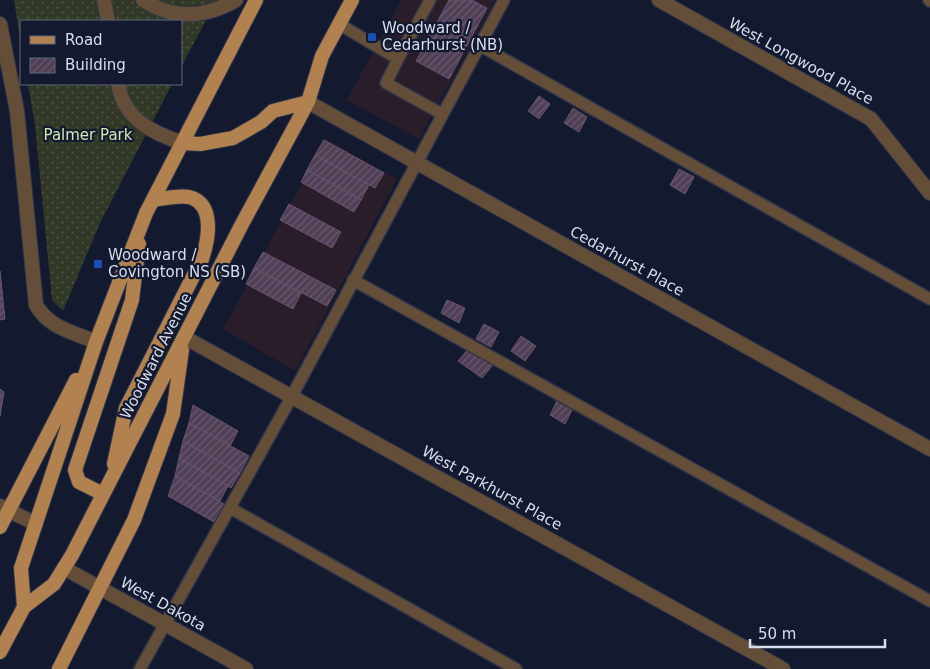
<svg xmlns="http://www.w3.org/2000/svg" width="930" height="669" font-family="'DejaVu Sans',sans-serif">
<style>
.commercial{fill:#291d2a}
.grass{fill:url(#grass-dots)}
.building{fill:url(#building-hatch);stroke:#65536b}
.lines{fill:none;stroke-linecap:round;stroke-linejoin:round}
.service-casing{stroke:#2f354a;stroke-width:14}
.minor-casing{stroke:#2f354a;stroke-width:16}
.tertiary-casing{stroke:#2f354a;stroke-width:16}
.primary-casing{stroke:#2f354a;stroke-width:16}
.service{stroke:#654e37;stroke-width:11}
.minor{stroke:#654e37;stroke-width:14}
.tertiary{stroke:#654e37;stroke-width:14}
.primary{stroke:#b1814f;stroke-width:14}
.transit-dot{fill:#1a4fb4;stroke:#131a2f;stroke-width:2}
.labels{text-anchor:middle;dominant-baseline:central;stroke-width:4.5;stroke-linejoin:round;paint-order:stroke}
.poi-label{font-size:15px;fill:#d8deed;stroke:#131a2f;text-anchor:start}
.street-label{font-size:15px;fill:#d8deed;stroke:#131a2f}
.park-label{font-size:15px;fill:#d1e8b2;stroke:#131a2f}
</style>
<defs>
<pattern id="grass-dots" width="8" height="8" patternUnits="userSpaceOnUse" patternTransform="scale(1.25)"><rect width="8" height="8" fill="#313826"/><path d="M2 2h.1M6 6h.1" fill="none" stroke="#4e5446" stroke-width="1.8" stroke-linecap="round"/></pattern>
<pattern id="building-hatch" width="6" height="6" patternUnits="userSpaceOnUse" patternTransform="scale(1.25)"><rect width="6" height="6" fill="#503f56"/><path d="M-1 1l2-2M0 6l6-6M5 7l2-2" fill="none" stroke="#685a6f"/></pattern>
</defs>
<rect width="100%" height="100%" fill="#131a2f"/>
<path class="commercial" d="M401,0H495L419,139L347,100Z
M326,139L397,179L295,371L223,329Z"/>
<path class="grass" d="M14,0H217L181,67V21H21V44Z
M28,84H172L100,223L63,311L52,300L35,125Z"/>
<path class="building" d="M449,0H472L487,8L449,79L416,61Z
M539,96L550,104L539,119L528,111Z
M573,108L587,117L579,132L564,123Z
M324,140L384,173L375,188L315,155Z
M315,155L369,185L361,200L307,170Z
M679,169L694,177L685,194L670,185Z
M307,170L361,200L354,212L301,182Z
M289,204L341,232L332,248L280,220Z
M263,252L336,290L327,306L254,268Z
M254,268L301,293L293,309L246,284Z
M0,271L5,319L0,320Z
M447,300L465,308L459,323L441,313Z
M484,324L499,332L491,347L476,339Z
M521,336L536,346L525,361L511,351Z
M469,348L493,365L482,378L458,361Z
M0,389L4,392L0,416Z
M558,399L573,408L565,424L550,415Z
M193,405L238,431L230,446L189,423Z
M189,423L249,456L240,473L183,441Z
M183,441L240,473L231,488L179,458Z
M179,458L228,486L220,501L175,476Z
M175,476L224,504L214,522L168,496Z"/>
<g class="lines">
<g class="service-casing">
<path id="service" d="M929,0L930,1
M339,24L398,59L386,83L442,114
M479,45L930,299
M398,59L430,0
M353,280L930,601
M230,508L516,669
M140,669L292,396L504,0"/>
</g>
<g class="minor-casing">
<path id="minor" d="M659,0L871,119L930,193
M0,24L17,111L36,305C49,328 73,332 96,342
M308,102L930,449
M184,337L783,669
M0,506L36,524
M64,568L246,669"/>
</g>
<g class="tertiary-casing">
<path id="tertiary" d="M104,0L108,21
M143,0C174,20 205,18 236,0
M118,84C124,119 152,133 183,143"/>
</g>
<g class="primary-casing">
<path id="primary" d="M183,143L200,144L233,138L261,122L273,111L308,102
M114,464L126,408L202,259C208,241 216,204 189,197C178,195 164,199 153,200
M103,494L79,482L75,470L132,300L139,244
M0,527L76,380
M24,607L21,568L96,342L146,213L256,0
M0,652L24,607L54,584L72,555L242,224L308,102L322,56L352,0
M59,669L134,520L173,414L182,350"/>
</g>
<use href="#service" class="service"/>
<use href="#minor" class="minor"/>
<use href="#tertiary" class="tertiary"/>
<use href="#primary" class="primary"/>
</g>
<g class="transit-dot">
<rect x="367" y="32" width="10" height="10" rx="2.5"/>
<rect x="93" y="259" width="10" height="10" rx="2.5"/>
</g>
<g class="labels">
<g class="poi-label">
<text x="382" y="28">Woodward /<tspan x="382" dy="17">Cedarhurst (NB)</tspan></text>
<text x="108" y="255">Woodward /<tspan x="108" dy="17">Covington NS (SB)</tspan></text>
</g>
<g class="street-label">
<text transform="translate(801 61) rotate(29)">West Longwood Place</text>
<text transform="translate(627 261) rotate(29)">Cedarhurst Place</text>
<text transform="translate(156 356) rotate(-63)">Woodward Avenue</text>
<text transform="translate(492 488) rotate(29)">West Parkhurst Place</text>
<text transform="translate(163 604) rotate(29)">West Dakota</text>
</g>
<g class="park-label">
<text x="88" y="135">Palmer Park</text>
</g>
</g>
<rect x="20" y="20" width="162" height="65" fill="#131a2f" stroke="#62687b"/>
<rect x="30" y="36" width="25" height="8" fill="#b1814f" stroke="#62687b"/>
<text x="65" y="45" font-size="15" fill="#d8deed">Road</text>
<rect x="30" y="58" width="25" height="15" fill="url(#building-hatch)" stroke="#62687b"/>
<text x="65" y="70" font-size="15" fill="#d8deed">Building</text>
<path d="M750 639v8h135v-8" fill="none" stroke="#d8deed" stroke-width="2.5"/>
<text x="758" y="639" font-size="15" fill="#d8deed" stroke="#131a2f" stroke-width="4" paint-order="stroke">50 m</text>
</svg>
